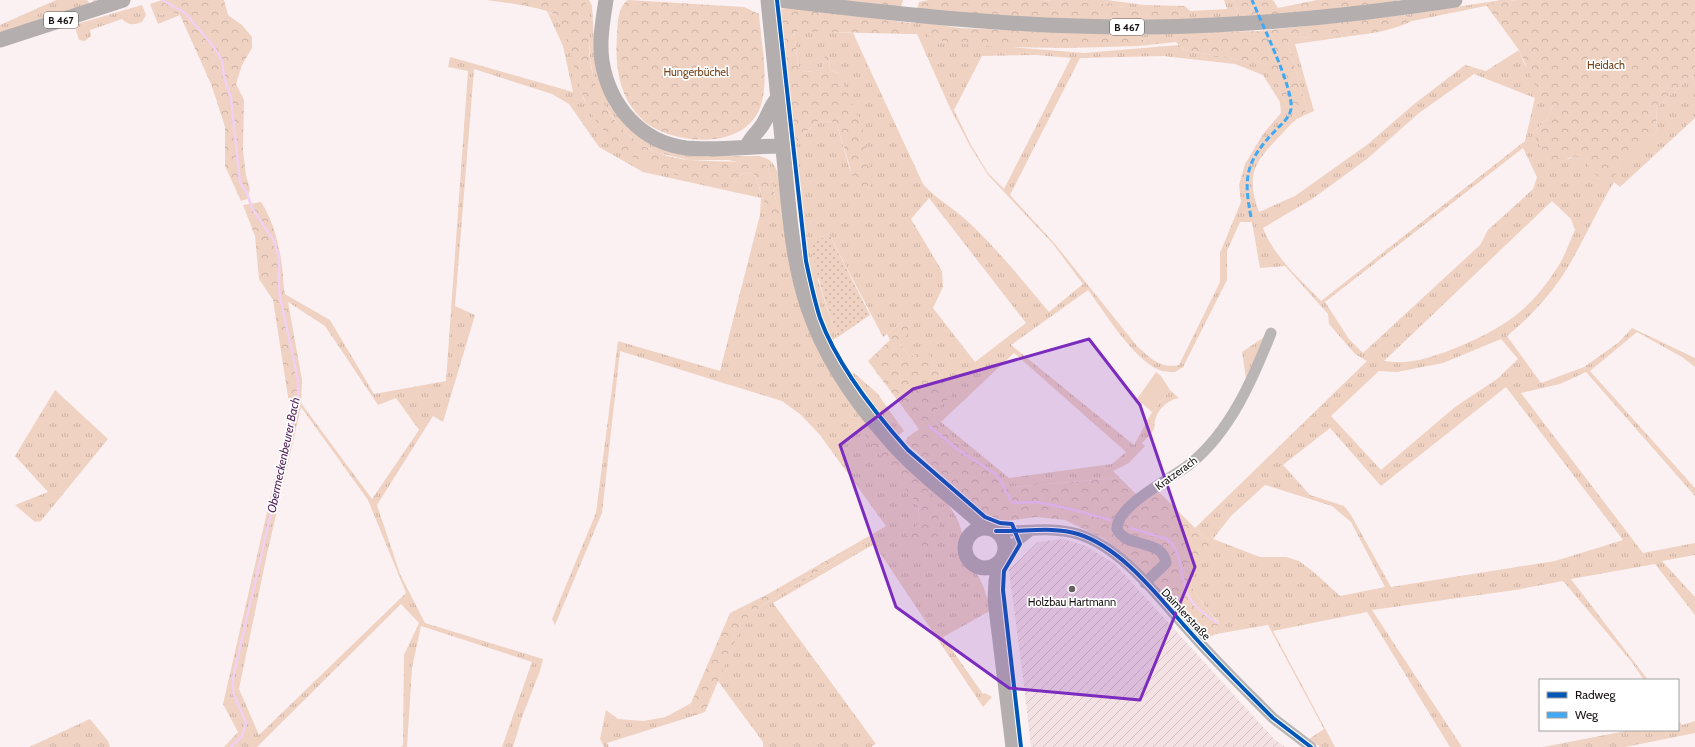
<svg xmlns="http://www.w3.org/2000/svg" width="1695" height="747" font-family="Cabin,sans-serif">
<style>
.industrial{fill:url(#industrial-furrows)}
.grass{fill:url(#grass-tufts);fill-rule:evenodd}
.forest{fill:url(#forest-crowns)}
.park{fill:url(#park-dots)}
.garden{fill:#efd2c2}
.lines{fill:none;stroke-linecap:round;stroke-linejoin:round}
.stream{stroke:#f1d0f2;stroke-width:2.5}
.minor{stroke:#bab6b6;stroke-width:11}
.major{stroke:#b4aeae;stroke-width:15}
.quiet{stroke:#3fa9f5;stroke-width:3;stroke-dasharray:6 3;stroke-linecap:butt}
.cycleway-casing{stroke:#fff;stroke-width:6}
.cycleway{stroke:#0057b8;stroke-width:4}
.marked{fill:#7b2cbf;fill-opacity:0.2;stroke:#7b2cbf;stroke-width:3;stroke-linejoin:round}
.poi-dot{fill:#675f60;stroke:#fff;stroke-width:1.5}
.labels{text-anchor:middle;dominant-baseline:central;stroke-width:3.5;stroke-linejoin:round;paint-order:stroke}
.shield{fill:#fff;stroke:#5d5859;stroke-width:1}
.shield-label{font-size:10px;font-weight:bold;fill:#171112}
.park-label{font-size:11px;fill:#75421a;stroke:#fff}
.street-label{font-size:11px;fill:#171112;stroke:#fff}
.poi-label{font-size:11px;fill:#171112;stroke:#fff}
.water-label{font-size:12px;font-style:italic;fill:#592760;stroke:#fff}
</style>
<defs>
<pattern id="industrial-furrows" width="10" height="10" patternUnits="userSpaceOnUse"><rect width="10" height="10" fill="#f4e1e3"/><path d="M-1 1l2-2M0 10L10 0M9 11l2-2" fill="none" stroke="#d0c0c2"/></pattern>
<pattern id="grass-tufts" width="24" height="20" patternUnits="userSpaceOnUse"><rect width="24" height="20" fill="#efd2c2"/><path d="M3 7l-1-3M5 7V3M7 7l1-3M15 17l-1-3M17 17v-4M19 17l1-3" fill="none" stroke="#ccb3a6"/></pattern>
<pattern id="forest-crowns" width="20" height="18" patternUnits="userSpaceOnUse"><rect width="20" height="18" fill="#efd2c2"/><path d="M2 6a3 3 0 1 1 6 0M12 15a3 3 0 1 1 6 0" fill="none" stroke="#ccb3a6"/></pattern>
<pattern id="park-dots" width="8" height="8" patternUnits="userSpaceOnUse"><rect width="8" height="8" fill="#efd2c2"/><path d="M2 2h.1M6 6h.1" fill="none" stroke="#ccb3a6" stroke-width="1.8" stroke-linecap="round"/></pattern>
</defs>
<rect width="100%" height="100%" fill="#fbf1f2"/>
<path class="industrial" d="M1063,539L1086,546L1115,564L1275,740L1285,747H1031L1024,685L1009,570L1038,542Z"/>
<path class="grass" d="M56,0H87L90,4L94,0H101L0,34V25Z
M584,0H589L592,6L595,58L601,85L610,106L629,129L695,156H758C770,159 774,162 778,174L788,252L862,416L854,418L918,506C921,523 919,525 907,536H938L905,464C926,483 953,501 961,529C964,539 956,548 961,559C964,565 970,567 974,571C984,581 987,599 990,611L943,637L983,694L985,693L992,697L983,707L874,544L773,603L876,744L871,747H763V742L718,681L743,620L763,605L871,539L869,536L886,526L820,435L801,415L782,401L620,351L602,513L555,625L552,619L596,513L618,341L720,371L760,215L761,198L643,172L599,147L569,104L552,94L474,69L455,306L475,315L443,422L433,416L377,505L400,574L425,623L543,659L540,671L522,717L513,747H502L532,662L421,626L412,668L407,747H401L403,745L404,655L419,623L401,604L257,747H224L238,732L223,704L290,412L294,403L301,407V403L372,499L419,430L396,398L378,405L325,326L288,302L283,293L330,320L374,394L446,381L468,71L448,67L450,57L573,92L563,46L547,11L556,16L569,42L583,98L603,131L733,183L742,174L748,172L755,175L762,196L767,206L783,217L777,204L768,167L728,160H689L658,153L637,142L620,127L605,106L596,89L590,60L588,13ZM301,407L368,500L406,593L259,735L239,689L267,554Z
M1040,0H1107L1144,5L1185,6L1190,11L1227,9L1224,0H1234L1238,13L1243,17L1187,20L1137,8Z
M1501,0H1515L1412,21L1405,15Z
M142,5L146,15L142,22C134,25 129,26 122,19L90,30L91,36L85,41L79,40L75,27L77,24Z
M152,9L161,15L172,12L180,15L158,24Z
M910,23H925L938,41L1084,53L1179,45L1184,50L1252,62C1280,75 1278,100 1297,119C1290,124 1284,132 1277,139C1253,164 1246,177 1259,212L1295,196L1368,144L1413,105L1465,65L1486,71L1519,50L1524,63L1553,105L1548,118L1533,133L1568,159L1576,156L1585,161L1599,178L1656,133L1657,107L1695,73V118L1620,187L1614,182C1595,213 1581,248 1561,278C1546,300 1528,319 1507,336L1541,383L1584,367L1618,343L1632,328L1695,358V367L1682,357L1637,332L1590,371L1695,488V496L1586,372L1560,384L1521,393L1643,553L1695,543V555L1662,561L1695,597V615L1655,564L1571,579L1648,680H1644L1631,661L1563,581L1515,590L1372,610L1462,747H1450L1367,612L1273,631L1335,747H1320L1309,739L1324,729L1268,625L1216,634V629L1219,622C1199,601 1193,591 1182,564L1208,541L1195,528L1367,361L1355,354L1329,324L1328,314L1285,266L1260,268L1252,222H1240L1227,251V280L1183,367L1175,372C1169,372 1162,372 1157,369C1132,357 1105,313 1088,290L1011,345L1134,445L1152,412L1170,390L1179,398C1167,400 1157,410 1155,421C1154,424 1155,426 1154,428C1153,433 1146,439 1142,443L1145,446L1129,463L1113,471L1120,478L1009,487L933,420L937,408L952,395L926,350L910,357L900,344L904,321L883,337L829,234L818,280L827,308L838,337L832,340L822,319L814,293L806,248L795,146L800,137L818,121L836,122L851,173L841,81L839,73L830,71L829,58L825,56L822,70L805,72L798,66L794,30L853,33L923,184C936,199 951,206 965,219C996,247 1022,280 1049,312L1083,284L1053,244L988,175L970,146L950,108L917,34H907ZM1036,55L1071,58L1004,189L988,173L971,145L954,110L982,56ZM1163,56L1235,64L1263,75L1280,102L1281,113L1263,134L1245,164L1239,185L1241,202L1220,253V282L1179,365C1160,369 1150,358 1137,346L1055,244L1010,195L1080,58ZM1474,74L1535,98L1525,141L1321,301C1300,279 1274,257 1263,228L1312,199L1367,159L1419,113ZM1523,148L1537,177L1533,189L1488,230L1480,245L1363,353L1349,339L1325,302ZM929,198L1026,323L975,362L933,308L943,287L942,271L911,219ZM1552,201L1571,219L1575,230C1569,243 1564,259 1555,271C1527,314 1499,330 1453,349C1430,358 1409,365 1384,361ZM1501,339L1518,359L1497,379L1455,407L1381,470L1331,416L1379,371L1397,372L1443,363ZM1014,353L1126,452L1112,464L1009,478L941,422ZM1506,387L1623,540L1555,561L1391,587L1351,515L1344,506L1310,495L1283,465L1330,428L1381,486ZM1265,485L1332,506L1351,522L1385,587L1340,596L1315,573L1299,561L1286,557H1260L1213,539L1231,516Z
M1178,33L1174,40L1176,42L1139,46L1145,41L1136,35Z
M1358,35L1295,44L1314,111L1303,116L1307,109L1288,44L1290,38Z
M1267,335L1247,385L1242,352Z
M854,373L877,393L904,431L898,436L874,406L851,374Z
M55,390L108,439L41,521L35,522L15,505L48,492L15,456Z
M691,703L690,709L693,716L607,743L609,747H604L600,739L606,710L618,719L643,721L666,717Z
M90,719L108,741L110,747H29Z
M1678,720L1682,725L1695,721V733L1625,747H1543L1631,730H1678Z"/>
<path class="forest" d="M162,0H224L228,15L242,25L252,37V48L242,65L236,84L244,100L243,150L246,176L250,189L247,199L241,201L225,166V127L218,105L211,84L180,15L172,12L161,15L152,9L150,4Z
M486,0H584C593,17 587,41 590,60C597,113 635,156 690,160C713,162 737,161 760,162L768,167L777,204L783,217L781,222H775C765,208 761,191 755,175L748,172L742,174L733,183C706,181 672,177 647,165C613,150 588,117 578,82C572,62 571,46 561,27C560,24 558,19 556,16C547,7 500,2 486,0Z
M628,0L744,7L759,14C761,43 770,81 760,108C744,147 688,145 656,129C647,125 639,117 633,109C618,90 615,60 617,36C618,23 617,8 628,0Z
M828,0H903L901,7Z
M929,0H1040L1103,4L1122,7L1183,8L1187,14V20H1044L917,9L919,2Z
M1234,0H1273L1278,8L1317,0H1397L1399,4L1243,17L1238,13Z
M1516,0H1695V73L1657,107L1656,133L1634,152L1610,181L1599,178L1585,162L1576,156L1550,163L1533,133L1548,118L1553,105L1542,101L1519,50L1486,5Z
M790,7L910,23L907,34L794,31L798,66L805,72L822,70L825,55L829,58L830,71L839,73L862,126L872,178L869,193L857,190L836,122L818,121L800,137L795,146L781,32L780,9Z
M1405,15L1412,21C1375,39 1331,36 1290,38L1288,44L1307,109L1303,116L1297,119C1278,100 1280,75 1251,62L1184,50L1174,40L1178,33L1260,31Z
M925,23L959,28L1136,35L1145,41L1139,46L1068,48L997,47L938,41L927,35L923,27Z
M261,202C273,220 279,244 282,266C284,279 282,290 288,302L302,380L301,407L294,403H289L273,300L259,279L255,236L243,205Z
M904,321L910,331L900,344L910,357L926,349L952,395L937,409L933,420L1009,487L1120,478L1142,500L1157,490L1208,541L1209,558L1182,564C1193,591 1199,601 1219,623L1216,629V634L1203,640L1106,540L1065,520L1036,517L1006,521L994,519L984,513L905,442L908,437L919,429L868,361L890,340L887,334Z
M862,416L927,489L940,518L938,536L928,552L920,557L907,535C919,525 921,522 918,506L853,418Z
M869,536L871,539L763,605L744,620L705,712L693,716L690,709L691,703L730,613L768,594Z"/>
<path class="park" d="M829,234L870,315L838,337C826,307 817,277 811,245Z"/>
<path class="garden" d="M1156,372L1161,376L1170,390L1152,412L1137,399Z"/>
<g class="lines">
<path class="stream" d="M162,0L185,13L214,47L222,61L224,77L231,98L240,182L247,193L252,208L274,241L279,257V292L298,380V395L295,409L233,678V692L246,723L242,736L231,747
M929,426L957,449L997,475L1012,502C1021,504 1026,502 1034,502C1060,505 1085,513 1110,520
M1130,528L1167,539C1182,550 1180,576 1187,593C1192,606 1206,615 1217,623"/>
<path class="minor" d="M996,531C1024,532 1052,526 1078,534C1123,548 1160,599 1191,633C1211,656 1233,678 1254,699L1273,718L1311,747
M1005,551L1030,531
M1145,583L1166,563C1163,538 1126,549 1117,529C1116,505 1173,478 1190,464C1230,432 1253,379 1271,333"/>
<path class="major" d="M606,0C603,19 599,41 602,61C609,105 640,142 686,148C718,151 751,146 783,146
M768,0C773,53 779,106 784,159C789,209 792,260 808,308C824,355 853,399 886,436C915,471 953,497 986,528
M780,0C902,15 1024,28 1147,27C1251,26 1352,16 1455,0
M0,40L123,0
M747,146C751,137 758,132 763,124C769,114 770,107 777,99
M965 548a20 20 0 1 1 40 0a20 20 0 1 1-40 0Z
M1000,562L996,581L995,600L1013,747"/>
<path class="quiet" d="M1251,217C1243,177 1246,161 1275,131C1281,124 1289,119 1291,109C1294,89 1261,22 1252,0"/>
<g class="cycleway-casing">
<path id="cycleway" d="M777,0L806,261C810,280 814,299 820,318C837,365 875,413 908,450L985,517L1000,523L1012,524L1020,544L1004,571L1003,590L1021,747
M996,531C1024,532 1052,526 1078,534C1123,548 1160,599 1191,633C1211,656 1233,678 1254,699L1273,718L1311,747"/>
</g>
<use href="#cycleway" class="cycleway"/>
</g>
<path class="marked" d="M1089,339L1140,405L1195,567L1140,700L1009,688L896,607L840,445L913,389Z"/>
<circle class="poi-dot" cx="1072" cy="589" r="4"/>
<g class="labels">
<g class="shield">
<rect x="44" y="12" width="34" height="16" rx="3"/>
<rect x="1110" y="19" width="34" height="16" rx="3"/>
</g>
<g class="shield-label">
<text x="61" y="20">B 467</text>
<text x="1127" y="27">B 467</text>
</g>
<g class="park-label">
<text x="1606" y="65">Heidach</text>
<text x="696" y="72">Hungerbüchel</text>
</g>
<g class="street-label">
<text transform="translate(1176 473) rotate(-36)">Kratzerach</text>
<text transform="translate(1186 614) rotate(47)">Daimlerstraße</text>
</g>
<g class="poi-label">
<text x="1072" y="602">Holzbau Hartmann</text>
</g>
<g class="water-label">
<text transform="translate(283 455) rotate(-78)">Obermeckenbeurer Bach</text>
</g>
</g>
<rect x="1539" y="679" width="140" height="52" fill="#ffffff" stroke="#a2a0a0"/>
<rect x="1547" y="692" width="20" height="6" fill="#0057b8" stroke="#a2a0a0"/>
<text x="1575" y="699" font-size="12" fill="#171112">Radweg</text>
<rect x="1547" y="712" width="20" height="6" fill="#3fa9f5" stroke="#a2a0a0"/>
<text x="1575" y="719" font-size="12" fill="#171112">Weg</text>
</svg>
